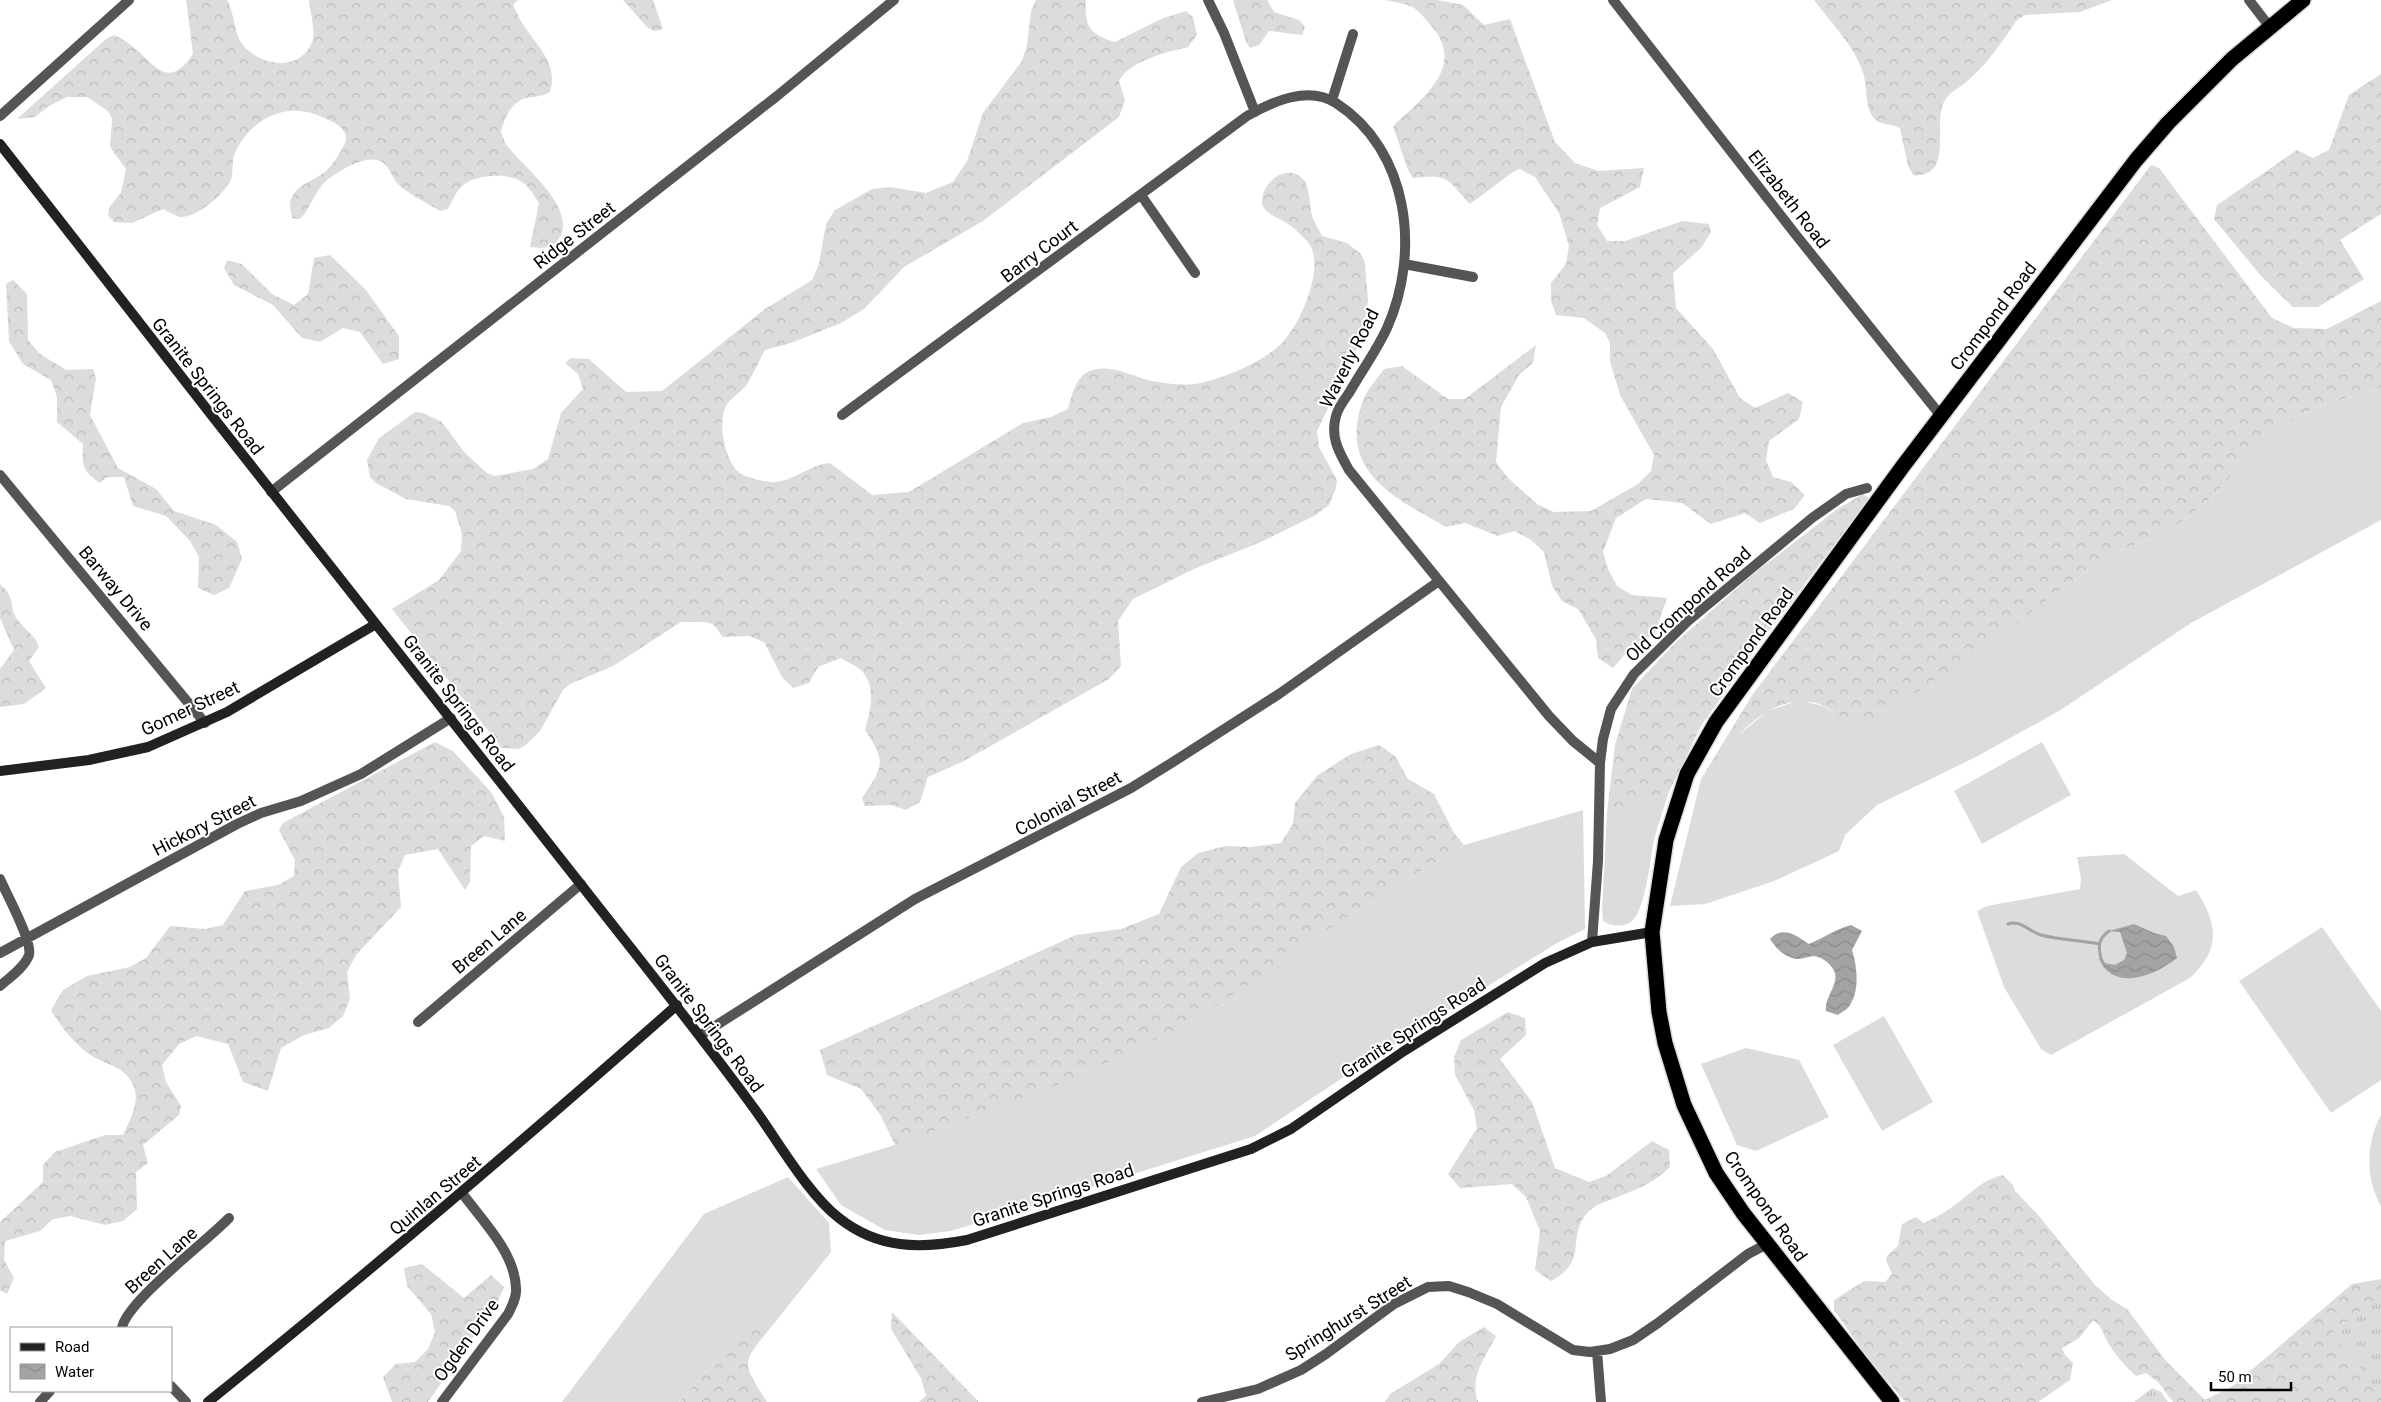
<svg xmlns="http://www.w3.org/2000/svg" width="2381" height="1402" font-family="Roboto,sans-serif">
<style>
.grass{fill:#dcdcdc}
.forest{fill:url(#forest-crowns)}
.park{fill:url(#park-tufts)}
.water{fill:url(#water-waves)}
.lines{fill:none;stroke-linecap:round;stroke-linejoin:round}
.stream{stroke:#a3a3a3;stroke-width:3}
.highway-casing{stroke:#dbdbdb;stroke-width:18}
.street{stroke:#555;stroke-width:10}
.secondary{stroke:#222;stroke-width:10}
.highway{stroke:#000;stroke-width:15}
.labels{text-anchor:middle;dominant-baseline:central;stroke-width:4;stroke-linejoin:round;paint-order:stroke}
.street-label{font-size:18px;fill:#000;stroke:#fff}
</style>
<defs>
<pattern id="forest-crowns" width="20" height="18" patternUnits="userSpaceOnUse" patternTransform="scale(1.25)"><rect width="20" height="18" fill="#dcdcdc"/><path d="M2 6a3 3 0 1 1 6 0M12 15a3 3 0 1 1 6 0" fill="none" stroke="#bbb"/></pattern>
<pattern id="park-tufts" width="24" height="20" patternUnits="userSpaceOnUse" patternTransform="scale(1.25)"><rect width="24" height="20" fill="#dcdcdc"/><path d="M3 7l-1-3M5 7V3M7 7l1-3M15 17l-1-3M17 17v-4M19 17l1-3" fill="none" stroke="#bbb"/></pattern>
<pattern id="water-waves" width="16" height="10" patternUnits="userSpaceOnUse" patternTransform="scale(1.25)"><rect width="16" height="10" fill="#a3a3a3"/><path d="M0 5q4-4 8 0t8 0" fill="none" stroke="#8b8b8b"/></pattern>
</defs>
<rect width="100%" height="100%" fill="#fff"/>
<path class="grass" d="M2381,388V520L2191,623L2059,711L1974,758L1877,805L1845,835L1839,851L1774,881L1705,904L1670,906L1701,779L1732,740L1768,711L1799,700L1823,706L1850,723L2121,550L2172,530L2213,496L2257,447L2298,416L2324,405Z
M2042,742L2071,795L1982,844L1954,791Z
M1669,792C1664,808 1658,824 1654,840C1650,859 1646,908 1632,921C1624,928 1610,926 1603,921L1602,910L1607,812Z
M1583,810L1585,929L1557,943L1374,1057L1255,1136L951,1231L919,1235L885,1230L841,1205L816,1169L895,1145L1353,913L1464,845Z
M2124,854L2178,896L2196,890C2218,924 2221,949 2190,978L2051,1055L2041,1049L2004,987L1977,911L1987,906L2080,889L2081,879L2077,857Z
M2322,927L2381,1011V1080L2331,1113L2239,981Z
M1884,1016L1933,1102L1882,1131L1833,1045Z
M1746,1048L1799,1060L1829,1117L1756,1151L1737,1145L1701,1064Z
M2381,1115V1206C2365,1179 2366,1142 2381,1115Z
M788,1177L829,1223L831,1252L772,1326L755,1318L679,1402H562L704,1214Z"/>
<path class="forest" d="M186,0H227C235,14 233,30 242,44C259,66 300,73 312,42C316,31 310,12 309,0H518L513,5C517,13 521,22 526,29C540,49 558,65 550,92C542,97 536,96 527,98C511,101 505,118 501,131C503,137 505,144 509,148C525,168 576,208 560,237C552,250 544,248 530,247L539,203C534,196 530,187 522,182C508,172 472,174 460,188C455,194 452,202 448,209L440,211C427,203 412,196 400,186C393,180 390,167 382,162C368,153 338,171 326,181C314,192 311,208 300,219L292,218C291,212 289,204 291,199C298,183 315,181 327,170C333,164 338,157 342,149C344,145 346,143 346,138C344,125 333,122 322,117C287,100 250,119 235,153C231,161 234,172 231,180C224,194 197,218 180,217C175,216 168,211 163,209L132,223L114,222L108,215L110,206L121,193L126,169L110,147L112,119L108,111L87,97H67L49,106L35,117L17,119L106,39L114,35C119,37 124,40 128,43C153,60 166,94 193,54Z
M623,0H653L663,29L655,31L648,28Z
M1036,0H1086C1084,26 1090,35 1115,42L1161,19L1186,11L1193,17L1197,35L1188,47C1167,52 1129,61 1119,81L1125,100L1119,117L983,221L904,267L864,309L841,323L791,343L765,350C759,361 754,373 747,384C742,392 731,397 726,406C717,422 725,466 743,475C750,478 761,481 769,482C791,484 808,465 830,463L872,495L909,492L1023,423L1051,417L1068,409C1072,396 1075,377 1090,371C1113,363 1131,377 1152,381C1168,384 1186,386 1201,383C1227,377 1271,359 1287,337C1302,318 1324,268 1310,245C1306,239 1297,231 1291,226C1283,219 1264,215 1262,203C1261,183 1286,162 1303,179C1311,188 1309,208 1313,219C1316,225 1319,230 1322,236L1347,243L1361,254L1365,263L1368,300L1363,336L1317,431L1319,447L1337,480L1336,488L1329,505L1314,516L1263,541L1194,569L1133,599L1118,621L1121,666L1109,679L962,762L928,777L920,802L906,810L891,805L865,806L862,798C883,766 887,763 865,730C870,711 877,688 862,671C857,666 847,662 841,658L818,667L809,683L793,688L782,677L764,642L749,636L723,637L714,625L706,622H681L613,666L570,684L563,690L540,731L527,744L519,749L502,748L392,609L439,580L461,551L462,534L455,511L449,506L406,499L376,483L370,477L367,460L379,438L415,412L423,413L442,422L464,452L487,473L495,476L533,469L548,459L561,413L583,389L578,374L565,363L571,358L589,359L626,392L662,391L765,309L812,280L819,264L826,224L835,210L872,189L890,187L926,193L953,182L967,161L983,113L1022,61L1027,45L1031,11Z
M1233,0H1267L1274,12L1299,20L1305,27L1302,35L1269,31L1259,45L1250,48L1246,42Z
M1385,0H1437L1463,5L1484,25L1510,19L1555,142L1575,163L1598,171L1644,168L1640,187L1600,208L1597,225L1607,241H1625L1682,221L1709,224L1711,232L1701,248L1673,273L1676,308L1713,349L1740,398L1755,408L1788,393L1803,402L1799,419L1769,441L1766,460L1773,477L1791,482L1805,495L1794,509L1760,523L1745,513L1711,524L1682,503L1646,499L1616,518L1603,552L1608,569L1617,586L1632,595L1667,598L1655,633L1625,654L1613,668L1598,658L1596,639L1578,609L1562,601L1552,586L1544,552L1531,540L1515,531L1498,536L1465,523L1446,527C1392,496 1336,470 1364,398C1368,388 1378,378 1384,369L1402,366L1448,399H1465L1536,345L1533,363L1519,375L1501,407L1496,462L1508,478L1537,504L1554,512L1591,511L1638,484L1651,471L1654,455L1620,395L1610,361V343L1605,333L1584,318L1556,315L1551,301V283L1566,264L1569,246L1559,213L1535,177L1520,169L1513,172L1470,204C1446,178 1450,174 1413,178L1408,170L1393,126C1420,100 1466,68 1433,28C1413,4 1415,6 1385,0Z
M1814,0H2112L2080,12L2025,15L2017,20C2001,43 1987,65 1965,83C1957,89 1947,94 1943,104C1934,126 1953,179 1913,175L1908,166L1900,128C1891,123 1879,126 1873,117C1864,105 1868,86 1863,73C1855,46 1830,22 1814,0Z
M2381,74V214L2340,240L2364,279L2318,307H2293L2261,276L2214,219L2217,205L2297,150L2313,158L2329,150L2349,95Z
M2151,165L2159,168L2272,318L2294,328L2327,329L2381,301V388L2324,405L2298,416L2257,447L2213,496L2172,530L2121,550L2063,587L1999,637L1871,723C1864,723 1857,724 1851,723C1841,722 1832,709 1822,705C1771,686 1729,744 1701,779L1753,694Z
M330,255L365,289L399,336V359L383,364L360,332L343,328L320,342L302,338L273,305L234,285L224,268L227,260L242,264L272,294L294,305L308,294L314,258Z
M13,280L27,294L28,340L40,354L66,370L93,369L96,378L90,415L118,468L156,489L174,511L216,525L237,542L242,559L229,588L214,595L198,588L199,557L190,541L166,516L133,506L124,477H107L100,483C82,471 82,465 83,444L57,422V397L51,380L23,364L9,341L6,284Z
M1863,494L1869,498L1747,661L1701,726L1669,792L1607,812L1615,745L1632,689L1674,644L1752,575L1836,510Z
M0,584C17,599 8,605 17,619C24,630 35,634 39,647L29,661L46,688L24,704L0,707V669L14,650L0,618Z
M435,742L453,751L491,792L504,817L505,841L484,836L471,846L470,882L465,890L438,849L405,855L398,871L401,907L356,955L347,972L350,999L343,1016L329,1028L304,1035L281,1048L268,1091L243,1082L228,1044L196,1036L179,1044L162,1065L166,1082L181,1106L179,1115L143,1145L148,1163L136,1172L137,1209L123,1221L105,1225L70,1216L53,1219L40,1231L5,1241L4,1260L14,1278L7,1294L0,1290V1222L43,1182V1165L55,1152L105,1135H123C133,1113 146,1092 123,1072C115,1065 101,1062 92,1056C76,1046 60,1026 51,1010L63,990L87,976L130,967L146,958L170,926L205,929L223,925L245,891L278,885L294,876L295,860L279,830L283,823Z
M1379,745L1395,756L1408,779L1434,794L1454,833L1464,845L1353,913L1196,1020L1073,1079L895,1145L881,1116L861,1089L827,1075L820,1050L1076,935L1121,929L1159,914L1181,867L1198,853L1226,846L1251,847L1281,843L1293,824L1295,803L1318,775L1351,754Z
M1508,1012L1525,1018L1526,1035L1500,1059L1532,1102L1555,1168L1589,1182L1606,1176L1652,1141L1669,1150L1670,1167C1654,1184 1632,1191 1610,1200C1603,1203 1594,1205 1589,1211C1564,1237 1591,1260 1551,1281L1535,1270L1540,1231L1526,1197L1512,1184L1460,1188L1448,1174L1477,1128L1474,1110L1455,1075L1454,1057L1461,1040Z
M2003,1175L2013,1185L2015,1191L2039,1216L2095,1285L2112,1300L2127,1309L2166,1361L2205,1400L2233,1386L2352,1284L2381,1279V1402H2173L2158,1382L2146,1373L2136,1376C2127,1368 2116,1356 2110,1346C2104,1337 2103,1326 2093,1320L2079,1338L2062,1348L2065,1355L2073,1363L2070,1380L2038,1402H1905L1866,1355L1834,1310V1300L1864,1281L1885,1282L1892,1274L1886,1260L1887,1256L1898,1246L1902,1224L1916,1217L1924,1223C1932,1219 1941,1215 1948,1210C1968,1197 1980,1180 2003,1175Z
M422,1264L464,1298L491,1275L504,1287L497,1303L428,1402H392L383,1377L396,1364L415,1362L428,1349L435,1332L431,1314L407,1286L404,1268Z
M892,1312L978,1401V1402H919L926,1396L921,1378L891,1329Z
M755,1318L772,1326C741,1364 741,1361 767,1402H679Z
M1484,1327L1496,1336C1485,1358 1469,1377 1478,1402H1385L1390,1394L1439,1364L1459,1342Z"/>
<path class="park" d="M2381,1295V1393L2331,1333Z
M2152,1388L2161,1392L2168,1402H2134Z"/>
<path class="water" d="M2134,924L2154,933L2166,936L2174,947L2177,958C2156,975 2114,993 2099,959H2103L2105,963L2115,965L2124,960L2127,953L2120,932L2109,931Z
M1851,925L1862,931L1852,950C1857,966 1860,990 1850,1005C1848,1009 1842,1012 1838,1015L1826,1011C1824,998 1838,986 1835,973C1832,964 1822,957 1814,956C1809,956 1803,959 1798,959C1786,958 1776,949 1770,939C1783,925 1797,936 1809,944C1823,938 1838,928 1851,925Z"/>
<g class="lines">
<path class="stream" d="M2008,924C2020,919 2030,932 2041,935C2060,940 2080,940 2099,944
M2101,959C2098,946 2098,939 2109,931"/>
<g class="highway-casing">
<path id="highway" d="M1892,1402L1743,1213L1716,1173L1684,1105L1665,1043L1659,1012L1652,932L1666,840L1687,774L1716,722L1903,466L2136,160L2168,123L2232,59L2303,0"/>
</g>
<path class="street" d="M1208,0L1224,33L1255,112
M1613,0L1796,235L1941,416
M2249,0L2269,26
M1332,100L1353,34
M0,116L129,0
M1141,195L1195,273
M1404,264L1473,277
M842,415L1247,116C1272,102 1308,85 1336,103C1409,150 1421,252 1387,328C1377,350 1361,372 1349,393C1344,400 1338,408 1336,416C1330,437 1339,452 1349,470L1549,716L1573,741L1600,763
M0,475L205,723
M271,492L777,96L894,0
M0,879C6,893 33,942 29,955C25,967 9,978 0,986
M1592,942L1598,861L1600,763L1603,739L1611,709L1634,674L1688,621L1812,518L1846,494L1867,488
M0,953L237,824L261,813L301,801L361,774L451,718
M418,1022L581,884
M701,1035L915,899L1131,788L1173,762L1279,694L1439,581
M122,1328C126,1302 206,1242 229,1218
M1597,1351L1601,1402
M171,1386L186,1402
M40,1402L50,1391
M442,1402L508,1314C512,1306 517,1297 516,1288C515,1253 482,1220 462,1193
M1202,1402L1258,1389L1301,1370L1326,1354L1394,1304L1428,1287L1449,1286L1468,1292L1497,1304L1573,1350L1590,1352L1610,1349L1633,1340L1658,1323L1748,1254L1767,1244"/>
<path class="secondary" d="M0,144C206,410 415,673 623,938C668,995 713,1052 756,1111C779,1143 809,1195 839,1218C878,1249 920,1249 967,1240L1251,1149L1291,1129L1404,1051L1545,963L1592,942L1652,932
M0,771L89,760L148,747L227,712L376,624
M208,1402C368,1273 523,1141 677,1005"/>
<use href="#highway" class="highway"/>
</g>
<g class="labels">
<g class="street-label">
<text transform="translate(1789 199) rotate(52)">Elizabeth Road</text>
<text transform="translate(574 235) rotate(-38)">Ridge Street</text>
<text transform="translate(1039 251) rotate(-37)">Barry Court</text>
<text transform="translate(1993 316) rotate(-53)">Crompond Road</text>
<text transform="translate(1349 358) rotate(-63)">Waverly Road</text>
<text transform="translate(208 386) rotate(52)">Granite Springs Road</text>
<text transform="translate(116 588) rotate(50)">Barway Drive</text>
<text transform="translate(1688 604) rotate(-42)">Old Crompond Road</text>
<text transform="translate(1751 642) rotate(-54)">Crompond Road</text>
<text transform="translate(459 703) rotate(52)">Granite Springs Road</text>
<text transform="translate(190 708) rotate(-25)">Gomer Street</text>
<text transform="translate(1068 803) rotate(-28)">Colonial Street</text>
<text transform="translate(204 825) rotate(-27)">Hickory Street</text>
<text transform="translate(489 941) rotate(-40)">Breen Lane</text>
<text transform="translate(709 1023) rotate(53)">Granite Springs Road</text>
<text transform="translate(1413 1028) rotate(-33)">Granite Springs Road</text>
<text transform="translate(435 1195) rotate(-40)">Quinlan Street</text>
<text transform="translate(1053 1195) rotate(-18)">Granite Springs Road</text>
<text transform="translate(1766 1206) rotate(55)">Crompond Road</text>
<text transform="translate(161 1260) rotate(-42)">Breen Lane</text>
<text transform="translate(1348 1318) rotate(-32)">Springhurst Street</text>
<text transform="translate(466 1340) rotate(-54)">Ogden Drive</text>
</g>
</g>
<rect x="10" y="1327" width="162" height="65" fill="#ffffff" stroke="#999999"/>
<rect x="20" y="1343" width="25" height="8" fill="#222222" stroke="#999999"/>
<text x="55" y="1352" font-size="15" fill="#000000">Road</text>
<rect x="20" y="1364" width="25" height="15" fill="url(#water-waves)" stroke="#999999"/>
<text x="55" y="1377" font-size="15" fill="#000000">Water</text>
<path d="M2211 1382v8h80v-8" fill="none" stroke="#000000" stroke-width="2.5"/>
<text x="2218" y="1382" font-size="15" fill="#000000" stroke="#ffffff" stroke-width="4" paint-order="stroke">50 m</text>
</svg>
